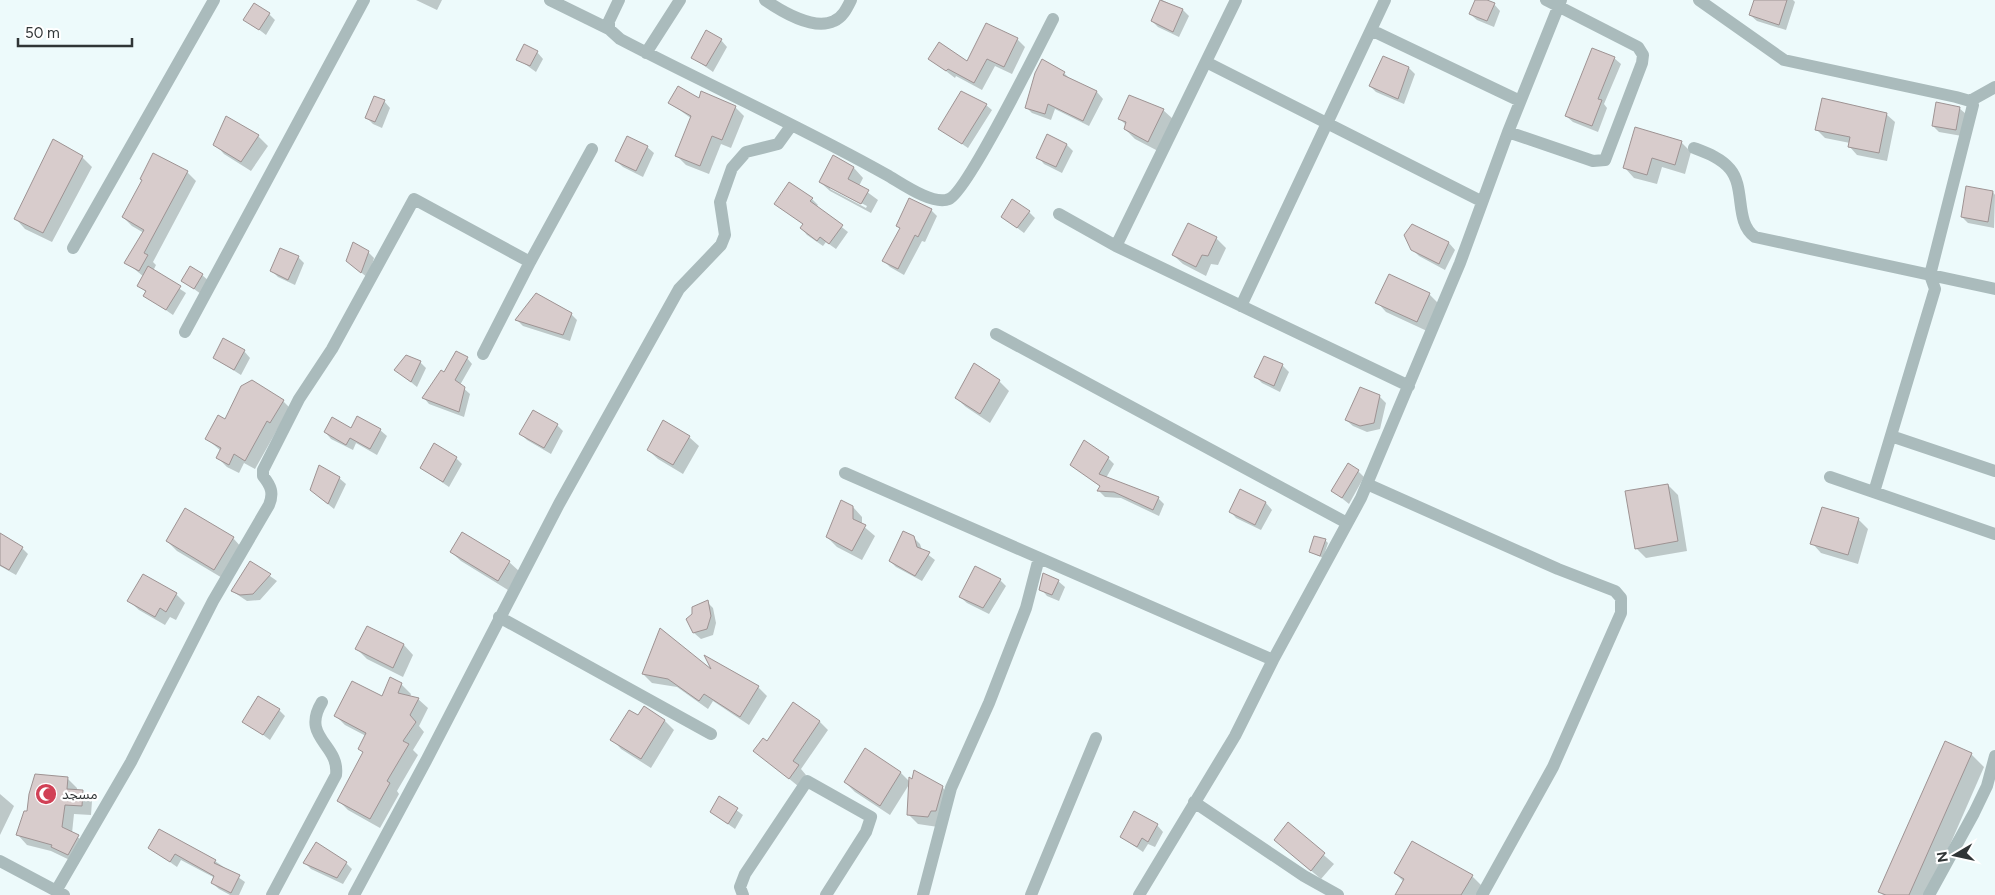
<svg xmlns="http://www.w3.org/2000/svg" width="1995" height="895" font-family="Figtree,'Noto Sans Arabic',sans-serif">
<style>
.shadow{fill:#0003;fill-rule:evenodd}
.building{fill:#d8cccc;stroke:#9e9393}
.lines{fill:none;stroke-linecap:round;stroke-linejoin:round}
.minor{stroke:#aabbbc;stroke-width:12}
.labels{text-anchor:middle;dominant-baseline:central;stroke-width:4.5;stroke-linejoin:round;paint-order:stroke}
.poi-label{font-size:14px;fill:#303536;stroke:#fff;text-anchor:start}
</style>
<rect width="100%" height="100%" fill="#edfafb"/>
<path class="shadow" d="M416,0H442L437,10Z
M1162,0L1183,10L1189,16L1179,37L1158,27L1152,21Z
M1476,0L1494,4L1500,11L1494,27L1477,20L1470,14Z
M1755,0H1793L1795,2L1786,30L1757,21L1750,15Z
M269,14L275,20L266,35L245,19Z
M1017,39L1025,47L1012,74L995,66L982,90L956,76L955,78L930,59L968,63Z
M721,40L727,47L713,72L692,57Z
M537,52L543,59L536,72L518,59Z
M1383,58L1409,68L1415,74L1404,104L1376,92L1370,86Z
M1614,58L1621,64L1604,104L1607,108L1598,132L1573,122L1566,116Z
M1064,73L1070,79L1097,92L1103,99L1089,126L1055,109L1051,120L1032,113L1026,107Z
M699,100L735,107L744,116L731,148L721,144L709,174L686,165L677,156L692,119L670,103Z
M384,101L390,108L382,128L373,124L366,117Z
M986,105L992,110L968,148L940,129Z
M1959,108L1966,114L1962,136L1939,132L1933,126Z
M1163,110L1173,119L1158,151L1135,139L1125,129L1126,125L1119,118Z
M1886,114L1895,122L1887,161L1857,155L1849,146L1850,143L1825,138L1817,130Z
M258,136L268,146L251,171L224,154L215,144Z
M1048,136L1067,145L1073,151L1062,173L1044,164L1038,157Z
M1681,142L1691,152L1685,174L1662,167L1657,184L1634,178L1625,168Z
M647,147L654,153L643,177L623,167L616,161Z
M82,157L92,167L52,242L25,229L16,219Z
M834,157L854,168L863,178L859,186L878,200L871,213L830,191L820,182ZM830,187L867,206L866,208L830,189Z
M187,172L196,181L153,262L156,265L153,271L186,293L173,315L144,295L146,292L138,285L144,277L126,262L144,233L132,226L123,217Z
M1993,192L1995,195L1994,228L1968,223L1962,217Z
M812,199L818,205L816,207L848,232L836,249L826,242L823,246L807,235L801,228L804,225L776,204Z
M931,210L937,216L925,242L922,241L904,275L890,267L884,261L901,229L897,225Z
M1029,212L1035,218L1024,233L1003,217Z
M1412,226L1449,243L1455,250L1445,270L1419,256L1412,249Z
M1216,238L1226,248L1218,265L1211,264L1206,276L1183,264L1173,255Z
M368,252L374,258L368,278L347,261Z
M298,257L304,263L295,285L278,277L272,271Z
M202,275L209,281L201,294L183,281Z
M1429,294L1439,304L1427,331L1386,312L1377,302Z
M571,314L577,320L570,341L523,326L517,320Z
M244,351L250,358L241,375L214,358Z
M1265,357L1283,366L1289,372L1280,392L1262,383L1256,377Z
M467,358L472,364L460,385L470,394L464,417L429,404L424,398Z
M420,362L426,368L417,387L396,370Z
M252,381L283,401L293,411L277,430L255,469L244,463L239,473L227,467L217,457L221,451L206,438L226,421Z
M999,381L1009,391L990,423L966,407L956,398Z
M1379,396L1386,403L1380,429L1367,432L1353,426L1346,420Z
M358,418L380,430L387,436L377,455L356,443L353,450L331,439L325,432L351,430Z
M557,425L563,431L551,454L527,440L521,434Z
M689,437L699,446L683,474L658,459L648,450Z
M456,458L462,464L449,487L421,468Z
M1108,458L1114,464L1106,478L1158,498L1164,504L1159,516L1121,498L1105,497L1099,491L1101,487L1072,465Z
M1358,471L1364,477L1349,504L1333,491Z
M339,478L346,484L334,509L318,496Z
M1668,485L1678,495L1687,551L1646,558L1636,548Z
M1241,491L1266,503L1272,510L1261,530L1236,518L1230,511Z
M853,507L862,517V525L875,536L862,560L837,547L827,537Z
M1858,519L1868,529L1858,564L1821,553L1812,543Z
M913,537L920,544L922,550L935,560L922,581L896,567L890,561Z
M233,538L242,548L224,579L177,551L167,541Z
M0,540L22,548L28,554L16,575L0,566Z
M1325,540L1328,543L1323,558L1310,552Z
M451,552L509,562L519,571L508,590L461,561Z
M250,562L277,581L260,600L247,601L232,591Z
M1000,580L1006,586L989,614L967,603L960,597Z
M1058,581L1065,587L1059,601L1047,596L1041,589Z
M176,594L185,603L176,620L170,617L165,625L139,610L129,601Z
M707,602L713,608L716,623L713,635L701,639L694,633L687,619Z
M368,628L404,645L413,655L403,677L367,659L357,649Z
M707,658L758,687L767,696L749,725L713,701L708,709L677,687L652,683L643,674H715Z
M401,684L411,694L410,697L418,699L428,708L419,726L424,732L413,750L418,755L397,791L399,794L380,828L348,810L338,800L364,753L360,749L366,736L345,725L335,715L383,698Z
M644,708L665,721L674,730L651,768L621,749L612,739L638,717Z
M279,710L285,716L270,740L244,721Z
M819,721L828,730L801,769L806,775L798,786L755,751L768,743Z
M866,750L901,773L910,782L942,787L952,797L938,827L918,824L908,814L910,783L890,815L855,792L845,782Z
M1971,754L1984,767L1928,895H1883L1880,891Z
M67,778L77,788V791L83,792L92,801L91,815L74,814L72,833L88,845L78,864L51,851L27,845L18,835L28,813Z
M0,794L14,806L0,835Z
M720,798L743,815L735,829L711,812Z
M1288,824L1334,864L1321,879L1275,840Z
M1157,825L1163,832L1155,847L1148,844L1143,852L1121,837Z
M150,848L215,861L245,882L239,895H230L219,889L212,883L215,878L181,860L177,867Z
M305,863H346L352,869L343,884L311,869Z
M1395,873L1472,876L1485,889L1481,895H1402L1404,882Z"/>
<path class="building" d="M1160,0L1183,9L1173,32L1151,21Z
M1475,0H1487L1495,3L1487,21L1469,14Z
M1754,0H1787L1779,25L1749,15Z
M254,3L270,13L259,30L243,20Z
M986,23L1018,38L1004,67L987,59L974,83L948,69L946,71L928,59L939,42L967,61Z
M706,30L722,39L706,66L691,58Z
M524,44L538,51L530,66L516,60Z
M1592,48L1615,57L1598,99L1602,100L1592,126L1565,116Z
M1383,56L1409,67L1398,99L1369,86Z
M1042,59L1065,72L1063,75L1097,91L1083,121L1048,104L1045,114L1025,108L1035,73Z
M678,86L699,98L701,91L736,106L722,140L712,136L700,166L675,156L691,116L668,103Z
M961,91L987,104L962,144L938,129Z
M1129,95L1164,109L1148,142L1124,129L1126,122L1118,119Z
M374,96L385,100L375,122L365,118Z
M1822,98L1887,113L1879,153L1848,147L1850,137L1815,130Z
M1936,102L1960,107L1956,130L1932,126Z
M226,116L259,135L241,162L213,145Z
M1635,127L1682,141L1675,165L1652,158L1647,175L1623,168Z
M1047,134L1067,144L1056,167L1036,158Z
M627,136L648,146L636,171L615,161Z
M53,139L83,156L43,233L14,219Z
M153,153L188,171L144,253L148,255L139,271L124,263L144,230L122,217L142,180L140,179Z
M833,155L854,167L848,179L869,190L861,204L819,182Z
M789,182L813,198L810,201L843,225L829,244L820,237L817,241L800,228L803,224L774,204Z
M1966,186L1993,191L1988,222L1961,217Z
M909,198L932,209L918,237L915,235L898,269L882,261L900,228L896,226Z
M1012,199L1030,211L1017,228L1001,217Z
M1188,223L1217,237L1208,256L1202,255L1196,267L1172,255Z
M1412,224L1449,242L1439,264L1411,250L1404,235Z
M353,242L369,251L361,273L346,261Z
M280,248L299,256L288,280L270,271Z
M148,266L181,286L166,310L143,296L146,291L137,286Z
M190,266L203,274L194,289L181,281Z
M1389,274L1430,293L1417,322L1375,303Z
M536,293L572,313L563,335L515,320Z
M223,338L245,350L234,370L213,358Z
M456,351L468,357L455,380L465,387L459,412L422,398L441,370L444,372Z
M406,355L421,361L411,382L394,370Z
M1264,356L1283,364L1274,386L1254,377Z
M974,363L1000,380L980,414L955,398Z
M252,380L284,400L270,423L267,421L245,461L234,454L229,465L216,458L221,448L205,439L218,415L225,419L241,386Z
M1360,387L1380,395L1374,423L1360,426L1345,420Z
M533,410L558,424L544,448L519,434Z
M357,416L381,429L370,449L350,438L346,445L324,432L332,417L351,428Z
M663,420L690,436L673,465L647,450Z
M1084,440L1109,457L1099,474L1159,497L1153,510L1114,492L1097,491L1100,486L1070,465Z
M434,443L457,457L443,482L420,468Z
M1348,463L1359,470L1342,498L1331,491Z
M319,465L340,477L328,504L310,490Z
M1668,484L1678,541L1635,549L1625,491Z
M1240,489L1266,502L1255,525L1229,512Z
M841,500L853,506V519L866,525L852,551L826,537Z
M1822,507L1859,518L1848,555L1810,544Z
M185,508L234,537L214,570L166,541Z
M903,531L914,536L917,547L930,552L915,576L889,561Z
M462,532L510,561L498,581L450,552Z
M0,533L23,547L9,570L0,565Z
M1314,536L1326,539L1320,556L1309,552Z
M250,561L271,574L253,594L240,595L231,591Z
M975,566L1001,579L983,608L959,597Z
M1043,573L1059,580L1052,595L1039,590Z
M143,574L177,593L166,612L160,608L155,617L127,601Z
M708,600L711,616L707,629L693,633L686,619L692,614V607Z
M367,626L404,644L393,668L355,649Z
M660,628L711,669L704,655L759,686L740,717L704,694L699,701L668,679L642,674Z
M390,677L402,683L398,693L419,698L410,715L416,722L403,741L409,744L387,781L390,783L370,819L337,801L363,752L358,749L366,733L334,716L352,681L382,696Z
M258,696L280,709L263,735L242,722Z
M793,702L820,721L793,761L799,765L789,779L753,751L763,738L767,741Z
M644,706L665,720L641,759L610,740L629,710L638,715Z
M1945,741L1972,753L1909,895H1886L1878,892Z
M865,748L901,772L880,806L844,782Z
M914,770L943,786L936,811H931L928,817L907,815L909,777L912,779Z
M35,774L68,777L67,789L83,790L82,806L65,805L62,827L79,835L68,855L51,847L52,845L16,835L24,811H27L29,794Z
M719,796L738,808L728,824L710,812Z
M1134,811L1158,824L1148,842L1142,838L1137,847L1120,837Z
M1288,822L1325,853L1311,871L1274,840Z
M159,829L216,860L214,863L240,875L231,893L211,883L214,876L175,854L170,862L148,848Z
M1412,841L1473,875L1461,895H1395L1404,879L1394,873Z
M316,842L347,862L337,878L303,863Z"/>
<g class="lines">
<path class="minor" d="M550,0L609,29L620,39C708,85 800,126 887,175C901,183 933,206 949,199C967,192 1039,46 1053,19
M765,0C781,11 814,31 834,21C843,17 847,8 851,0
M1699,0L1784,60L1956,97L1970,101L1973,105L1930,275L1935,289L1874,492
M609,29V21L619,0
M1371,30L1520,101
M646,53L680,0
M1206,62L1481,201
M1970,101L1995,87
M1508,132L1593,161L1605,160L1642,63L1643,55L1638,47L1546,0
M1694,148C1707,153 1721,158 1730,169C1746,188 1734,222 1755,237L1995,289
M1059,214L1116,246L1409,386
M1116,246L1236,0
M73,248L214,0
M1241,306L1385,0
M185,332L364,0
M996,334L1347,523
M483,354L530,262
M1891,436L1995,471
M845,473L1273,660
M1830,477L1995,534
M1367,484L1558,569L1615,591L1621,598V613L1553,767L1482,895
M499,617L711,734
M1194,802L1304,876L1338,895
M0,861L64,895
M56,891L131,762L213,601L269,505C274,493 271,486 263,476V470L299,399L332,349L414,199L530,262L592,149
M272,895L336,775C340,744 300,738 322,702
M354,895L427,759L559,504L679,289L721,245L725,235L720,202L732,168L746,152L778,144L791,126
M743,895L740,887L745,874L807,781L871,817L866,832L826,895
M923,895L951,788L989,703L1026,608L1039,558
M1031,895L1096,738
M1139,895L1235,736L1273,660L1361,498L1460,263L1508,132L1561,0
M1929,895L1974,813L1987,786L1995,756"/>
</g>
<defs>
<g id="mosque-disc" transform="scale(1.125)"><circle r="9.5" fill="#d14156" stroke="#fff"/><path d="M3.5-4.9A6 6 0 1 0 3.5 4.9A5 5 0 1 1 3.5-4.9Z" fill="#fff"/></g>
</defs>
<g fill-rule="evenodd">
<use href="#mosque-disc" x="46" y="794"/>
</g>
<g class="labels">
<g class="poi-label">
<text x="62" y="794">مسجد</text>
</g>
</g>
<g transform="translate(1955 855) rotate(261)" stroke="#ffffff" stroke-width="4" paint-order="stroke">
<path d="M0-4L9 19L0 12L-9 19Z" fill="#303536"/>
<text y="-8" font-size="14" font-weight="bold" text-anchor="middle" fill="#303536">N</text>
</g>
<path d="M18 38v8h114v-8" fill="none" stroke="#303536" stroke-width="2.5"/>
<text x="25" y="38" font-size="15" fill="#303536" stroke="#ffffff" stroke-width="4" paint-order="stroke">50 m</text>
</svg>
